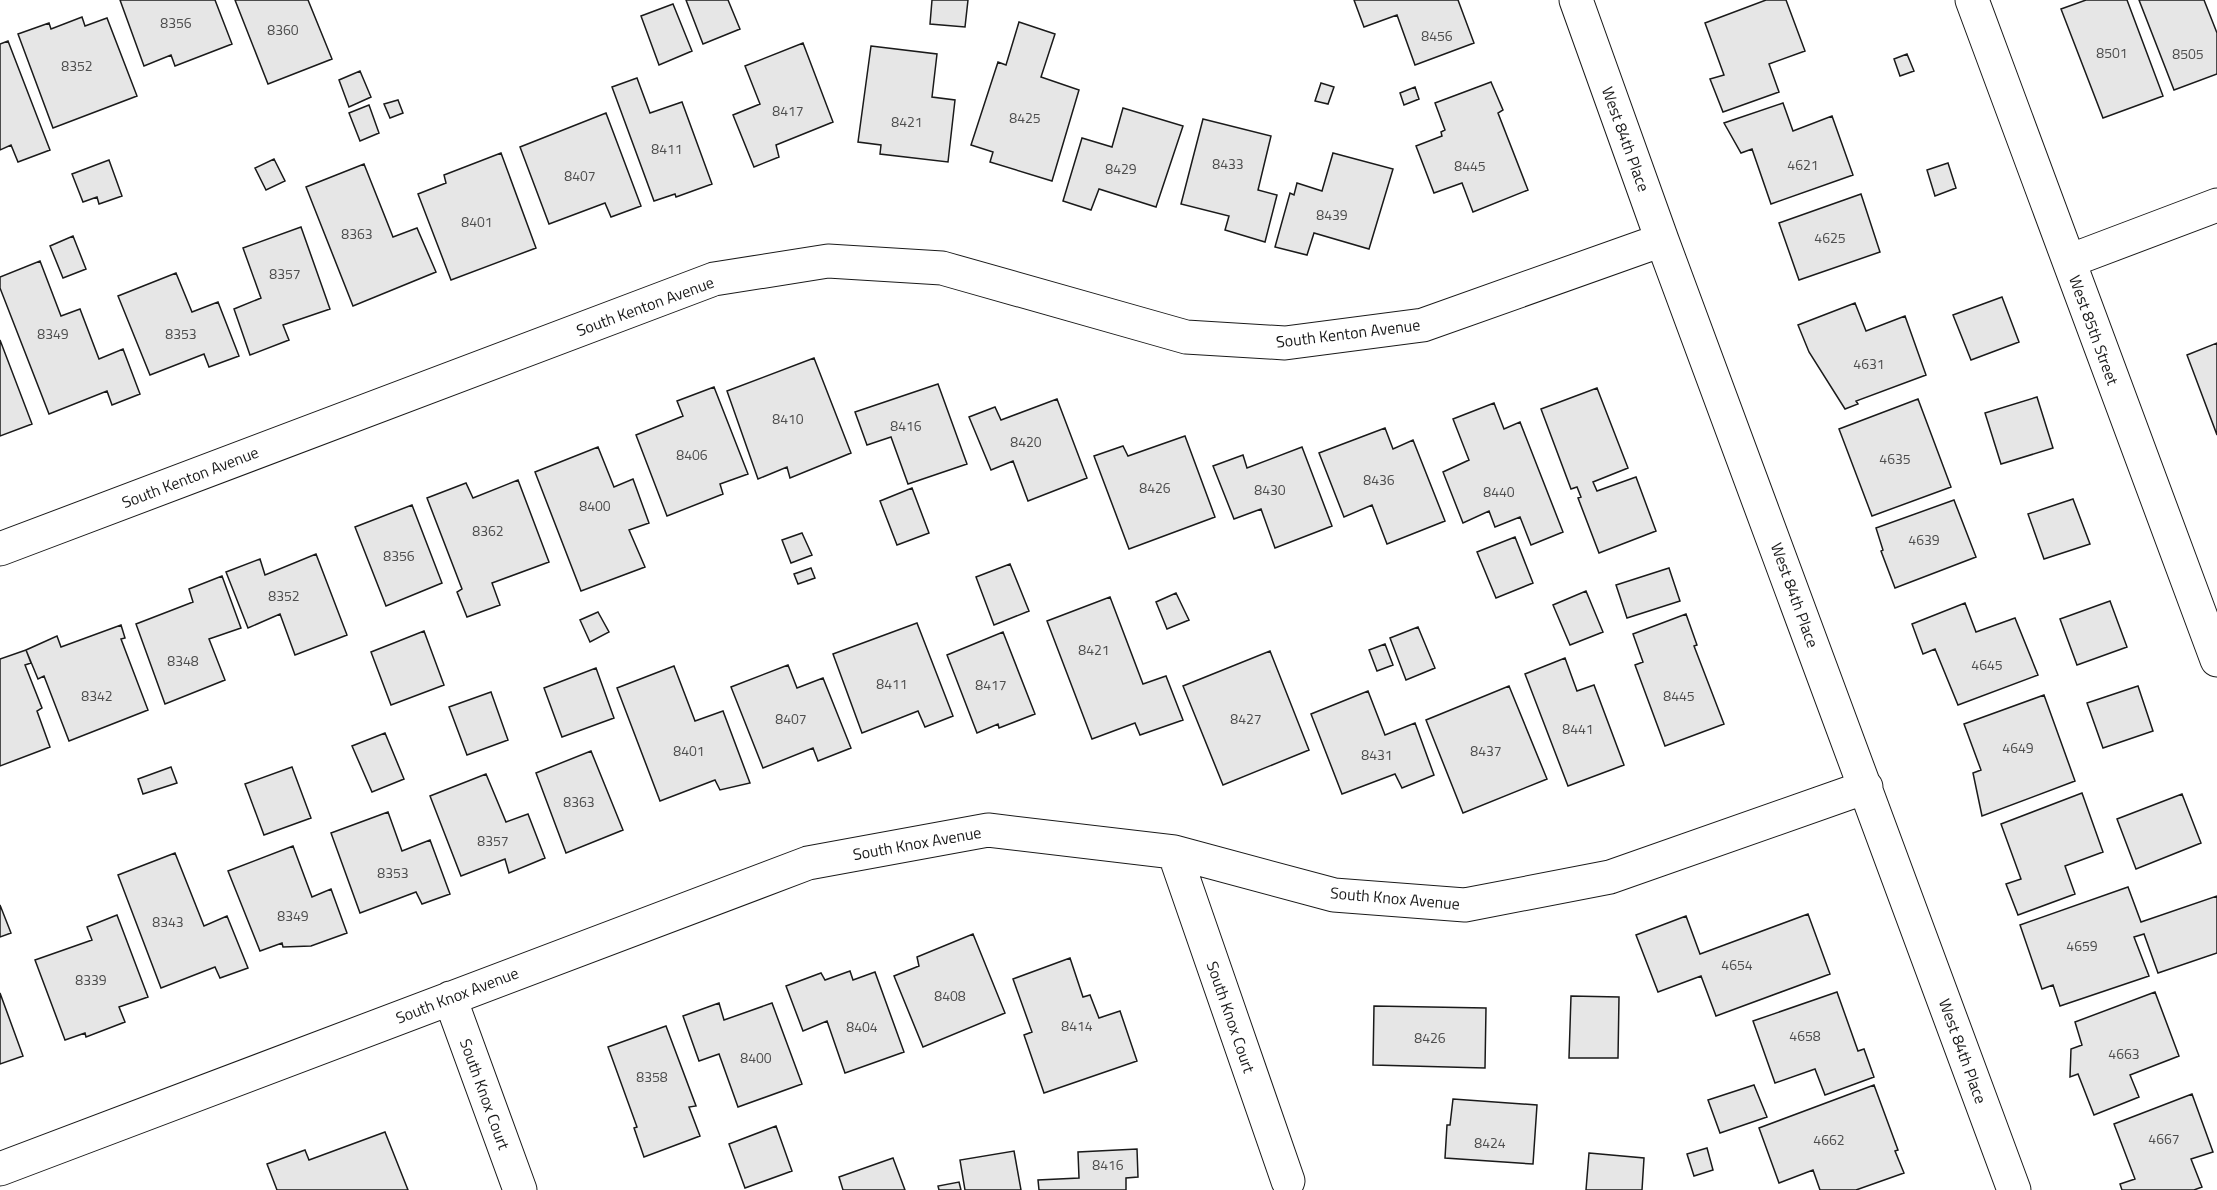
<svg xmlns="http://www.w3.org/2000/svg" width="2217" height="1190" font-family="'Titillium Web',sans-serif">
<style>
.building{fill:#e6e6e6;stroke:#1a1a1a;stroke-width:1.5}
.lines{fill:none;stroke-linecap:round;stroke-linejoin:round}
.minor-casing{stroke:#1a1a1a;stroke-width:35}
.minor{stroke:#fff;stroke-width:33}
.labels{text-anchor:middle;dominant-baseline:central;stroke-width:4.5;stroke-linejoin:round;paint-order:stroke}
.number-label{font-size:14px;fill:#4d4d4d}
.street-label{font-size:16px;fill:#1a1a1a;stroke:#fff}
</style>
<rect width="100%" height="100%" fill="#fff"/>
<path class="building" d="M120,0H215L232,44L175,66L171,55L144,66Z
M235,0H308L332,59L268,84Z
M686,0H728L740,29L703,44Z
M932,0H968L965,27L930,24Z
M1354,0H1458L1474,43L1415,65L1397,15L1364,27Z
M1766,0H1786L1805,51L1769,64L1779,92L1723,112L1710,79L1724,75L1705,23Z
M2086,0H2127L2163,96L2103,118L2061,9Z
M2139,0H2204L2217,33V74L2174,90Z
M673,4L692,51L659,65L641,16Z
M82,17L85,26L107,18L137,96L53,128L18,34L49,23L51,29Z
M1019,22L1055,34L1041,77L1079,90L1052,181L990,162L993,152L971,145L998,62L1006,65Z
M8,41L50,150L18,162L11,145L0,150V44Z
M803,43L833,122L776,145L779,157L754,167L733,115L760,104L745,66Z
M871,46L937,54L932,97L955,100L948,162L880,154L881,145L858,142Z
M1907,54L1914,71L1900,76L1894,59Z
M360,71L371,97L349,107L339,80Z
M637,78L650,113L682,102L712,184L676,197L675,194L654,201L612,87Z
M1491,82L1503,110L1498,113L1528,190L1473,212L1462,183L1434,193L1416,146L1442,136L1441,132L1445,130L1435,103Z
M1321,83L1334,87L1328,104L1315,101Z
M1415,87L1419,99L1404,105L1400,93Z
M398,100L403,113L390,118L384,104Z
M1783,103L1793,131L1832,116L1853,175L1771,204L1752,149L1741,153L1724,123Z
M369,105L379,133L360,141L349,113Z
M1123,108L1183,126L1156,207L1099,189L1091,210L1063,201L1082,138L1112,147Z
M606,113L641,206L611,217L605,203L549,224L520,147Z
M1203,119L1271,136L1258,190L1277,195L1265,242L1225,230L1229,216L1181,204Z
M501,153L536,248L451,280L418,194L446,183L444,175Z
M1333,153L1393,169L1369,249L1314,233L1307,255L1275,247L1290,193L1294,195L1297,183L1322,191Z
M274,159L285,181L266,190L255,168Z
M109,160L122,196L99,204L97,197L83,202L72,174Z
M1948,163L1956,188L1935,196L1927,170Z
M364,164L393,237L417,228L436,272L353,306L306,187Z
M1861,194L1880,252L1799,280L1779,223Z
M301,227L330,309L283,325L289,340L250,355L234,309L261,298L243,248Z
M73,236L86,269L63,278L50,246Z
M40,261L61,316L80,309L99,359L123,349L140,394L112,405L107,391L49,414L0,288V277Z
M176,273L192,312L218,302L239,356L209,367L204,354L150,375L118,296Z
M2002,297L2019,342L1971,360L1953,315Z
M1855,303L1866,331L1905,316L1926,375L1856,401L1858,404L1845,409L1809,352L1798,325Z
M0,340L32,424L0,436Z
M2217,343V435L2187,355Z
M814,358L851,453L790,478L787,467L758,479L727,391Z
M938,384L967,464L908,484L891,437L867,445L855,412Z
M714,387L748,474L720,484L723,494L667,516L636,435L683,416L677,401Z
M1597,388L1628,468L1593,482L1597,491L1636,477L1656,531L1599,553L1578,498L1581,497L1577,487L1571,489L1541,409Z
M2037,397L2053,448L2001,464L1985,413Z
M1057,399L1087,478L1028,501L1013,461L991,470L969,417L995,407L1001,420Z
M1918,399L1951,487L1872,516L1839,429Z
M1494,403L1504,429L1520,422L1563,532L1531,545L1520,517L1495,527L1489,511L1463,523L1443,472L1469,460L1453,419Z
M1385,428L1393,449L1413,440L1445,521L1387,544L1372,505L1344,517L1319,453Z
M1185,436L1215,517L1129,549L1094,456L1123,446L1128,456Z
M598,447L614,487L633,479L649,523L629,530L645,567L581,591L535,472Z
M1302,447L1332,526L1275,548L1261,509L1234,519L1213,466L1243,455L1247,468Z
M518,480L549,562L492,583L500,605L467,617L457,592L462,589L427,498L466,483L473,498Z
M912,488L929,533L897,545L880,501Z
M2073,499L2090,544L2044,559L2028,514Z
M1954,500L1976,557L1895,588L1881,551L1883,550L1876,528Z
M412,505L442,583L386,606L355,527Z
M802,533L812,555L791,563L782,540Z
M1515,537L1533,583L1496,598L1477,552Z
M316,554L347,635L295,655L280,614L248,628L226,572L260,559L265,575Z
M1010,564L1029,611L994,625L976,577Z
M811,568L815,578L798,584L794,574Z
M1669,568L1680,601L1627,618L1616,585Z
M222,576L241,628L209,639L225,680L165,704L136,624L193,602L189,589Z
M1586,591L1603,632L1570,645L1553,605Z
M1176,593L1189,620L1167,629L1156,602Z
M1110,597L1143,684L1166,676L1183,720L1140,735L1135,723L1092,739L1047,621Z
M2110,601L2127,647L2077,665L2060,619Z
M1965,603L1976,632L2015,618L2038,675L1958,705L1935,649L1923,654L1912,624Z
M598,612L609,632L590,642L580,620Z
M1686,614L1697,645L1694,646L1724,724L1665,746L1635,665L1643,662L1633,634Z
M917,623L953,716L925,727L918,711L862,733L833,654Z
M121,625L125,638L121,639L148,710L69,741L44,676L38,679L26,650L57,636L61,647Z
M1418,627L1435,668L1406,680L1390,638Z
M424,631L444,685L391,705L371,652Z
M1003,632L1035,714L999,728L998,724L977,733L947,655Z
M1385,644L1393,665L1377,671L1369,650Z
M26,650L31,663L25,665L42,708L37,711L50,747L0,766V659Z
M1270,651L1309,750L1223,785L1183,686Z
M1565,658L1577,691L1594,685L1624,765L1568,786L1525,674Z
M788,665L797,688L823,678L851,748L818,761L813,748L763,768L731,687Z
M674,666L695,721L723,711L750,783L720,790L715,780L660,801L617,688Z
M596,668L614,718L562,737L544,688Z
M1509,686L1547,779L1463,813L1426,720Z
M2138,686L2153,731L2103,748L2087,703Z
M1368,691L1385,735L1415,723L1434,775L1402,788L1395,774L1342,794L1311,714Z
M491,692L508,740L467,755L449,707Z
M2044,695L2075,781L1982,816L1973,773L1981,770L1964,724Z
M385,733L404,779L372,792L352,746Z
M591,751L623,830L566,853L536,773Z
M171,767L177,783L143,794L138,779Z
M292,767L311,818L264,835L245,784Z
M486,774L506,822L528,814L545,858L509,873L505,859L461,876L430,796Z
M2082,793L2103,852L2065,866L2075,894L2018,915L2006,884L2021,879L2001,824Z
M2182,794L2201,843L2136,869L2117,819Z
M388,812L402,851L430,840L450,894L422,904L416,892L360,913L331,833Z
M293,846L312,897L331,889L347,933L311,946L283,947L282,943L260,951L228,871Z
M175,853L204,926L227,916L248,968L220,978L215,967L161,988L118,875Z
M2128,887L2141,922L2217,896V953L2158,973L2144,934L2134,937L2149,976L2060,1006L2053,985L2042,989L2020,925Z
M0,905L11,933L0,937Z
M1808,914L1830,974L1716,1016L1701,976L1658,992L1636,935L1686,916L1700,954Z
M117,915L148,997L119,1007L125,1022L86,1037L85,1033L65,1040L35,960L92,940L87,927Z
M973,934L1005,1013L923,1047L894,976L919,966L917,957Z
M1070,958L1083,997L1090,995L1099,1018L1120,1011L1137,1061L1044,1093L1024,1035L1032,1032L1013,979Z
M850,971L853,980L875,972L904,1052L845,1073L827,1021L803,1031L786,986L821,973L825,980Z
M1837,992L1858,1051L1864,1049L1874,1077L1825,1095L1815,1069L1775,1083L1753,1021Z
M2155,992L2179,1056L2130,1075L2139,1097L2094,1115L2078,1074L2070,1077L2071,1049L2082,1045L2075,1022Z
M0,993L23,1056L0,1064Z
M1571,996L1619,997L1618,1058H1569Z
M719,1003L724,1020L772,1003L802,1084L738,1107L719,1054L699,1061L683,1016Z
M1374,1006L1486,1008L1485,1068L1373,1065Z
M666,1026L696,1106L689,1107L700,1136L644,1157L634,1128L637,1127L608,1047Z
M1754,1085L1767,1117L1720,1133L1708,1100Z
M1874,1085L1898,1150L1895,1151L1904,1173L1856,1190H1820L1813,1170L1779,1183L1759,1128Z
M2192,1094L2213,1152L2191,1159L2202,1187L2194,1190H2122L2120,1184L2135,1179L2114,1124Z
M1453,1099L1537,1105L1533,1164L1445,1158L1447,1125H1450Z
M776,1126L792,1171L745,1188L729,1144Z
M385,1132L408,1190H277L267,1164L305,1150L309,1160Z
M1707,1148L1713,1170L1694,1176L1687,1154Z
M1137,1149L1138,1177L1126,1178V1190H1039L1038,1180L1079,1178L1078,1152Z
M1014,1151L1021,1190H965L960,1160Z
M1589,1153L1644,1158L1642,1190H1586Z
M893,1158L905,1190H843L839,1177Z
M959,1182L961,1190H939L938,1186Z"/>
<g class="lines">
<g class="minor-casing">
<path id="minor" d="M1576,0L1662,240L2014,1190
M1972,0L2217,660
M2069,261L2217,205
M0,549L714,279L828,261L942,268L1186,337L1285,343L1423,325L1662,240
M1174,852L1288,1181
M450,998L520,1190
M0,1169L808,863L988,830L1174,852L1334,895L1465,905L1610,877L1866,787"/>
</g>
<use href="#minor" class="minor"/>
</g>
<g class="labels">
<g class="number-label">
<text x="176" y="22">8356</text>
<text x="283" y="29">8360</text>
<text x="1437" y="35">8456</text>
<text x="2112" y="52">8501</text>
<text x="2188" y="53">8505</text>
<text x="77" y="65">8352</text>
<text x="788" y="110">8417</text>
<text x="1025" y="117">8425</text>
<text x="907" y="121">8421</text>
<text x="667" y="148">8411</text>
<text x="1228" y="163">8433</text>
<text x="1803" y="164">4621</text>
<text x="1470" y="165">8445</text>
<text x="1121" y="168">8429</text>
<text x="580" y="175">8407</text>
<text x="1332" y="214">8439</text>
<text x="477" y="221">8401</text>
<text x="357" y="233">8363</text>
<text x="1830" y="237">4625</text>
<text x="285" y="273">8357</text>
<text x="53" y="333">8349</text>
<text x="181" y="333">8353</text>
<text x="1869" y="363">4631</text>
<text x="788" y="418">8410</text>
<text x="906" y="425">8416</text>
<text x="1026" y="441">8420</text>
<text x="692" y="454">8406</text>
<text x="1895" y="458">4635</text>
<text x="1379" y="479">8436</text>
<text x="1155" y="487">8426</text>
<text x="1270" y="489">8430</text>
<text x="1499" y="491">8440</text>
<text x="595" y="505">8400</text>
<text x="488" y="530">8362</text>
<text x="1924" y="539">4639</text>
<text x="399" y="555">8356</text>
<text x="284" y="595">8352</text>
<text x="1094" y="649">8421</text>
<text x="183" y="660">8348</text>
<text x="1987" y="664">4645</text>
<text x="892" y="683">8411</text>
<text x="991" y="684">8417</text>
<text x="97" y="695">8342</text>
<text x="1679" y="695">8445</text>
<text x="791" y="718">8407</text>
<text x="1246" y="718">8427</text>
<text x="1578" y="728">8441</text>
<text x="2018" y="747">4649</text>
<text x="689" y="750">8401</text>
<text x="1486" y="750">8437</text>
<text x="1377" y="754">8431</text>
<text x="579" y="801">8363</text>
<text x="493" y="840">8357</text>
<text x="393" y="872">8353</text>
<text x="293" y="915">8349</text>
<text x="168" y="921">8343</text>
<text x="2082" y="945">4659</text>
<text x="1737" y="964">4654</text>
<text x="91" y="979">8339</text>
<text x="950" y="995">8408</text>
<text x="1077" y="1025">8414</text>
<text x="862" y="1026">8404</text>
<text x="1805" y="1035">4658</text>
<text x="1430" y="1037">8426</text>
<text x="2124" y="1053">4663</text>
<text x="756" y="1057">8400</text>
<text x="652" y="1076">8358</text>
<text x="2164" y="1138">4667</text>
<text x="1829" y="1139">4662</text>
<text x="1490" y="1142">8424</text>
<text x="1108" y="1164">8416</text>
</g>
<g class="street-label">
<text transform="translate(1626 139) rotate(70)">West 84th Place</text>
<text transform="translate(645 306) rotate(-20)">South Kenton Avenue</text>
<text transform="translate(2094 330) rotate(70)">West 85th Street</text>
<text transform="translate(1348 333) rotate(-7)">South Kenton Avenue</text>
<text transform="translate(190 477) rotate(-21)">South Kenton Avenue</text>
<text transform="translate(1795 595) rotate(70)">West 84th Place</text>
<text transform="translate(917 843) rotate(-10)">South Knox Avenue</text>
<text transform="translate(1395 898) rotate(5)">South Knox Avenue</text>
<text transform="translate(457 995) rotate(-21)">South Knox Avenue</text>
<text transform="translate(1231 1017) rotate(71)">South Knox Court</text>
<text transform="translate(1963 1051) rotate(70)">West 84th Place</text>
<text transform="translate(485 1094) rotate(70)">South Knox Court</text>
</g>
</g>
</svg>
